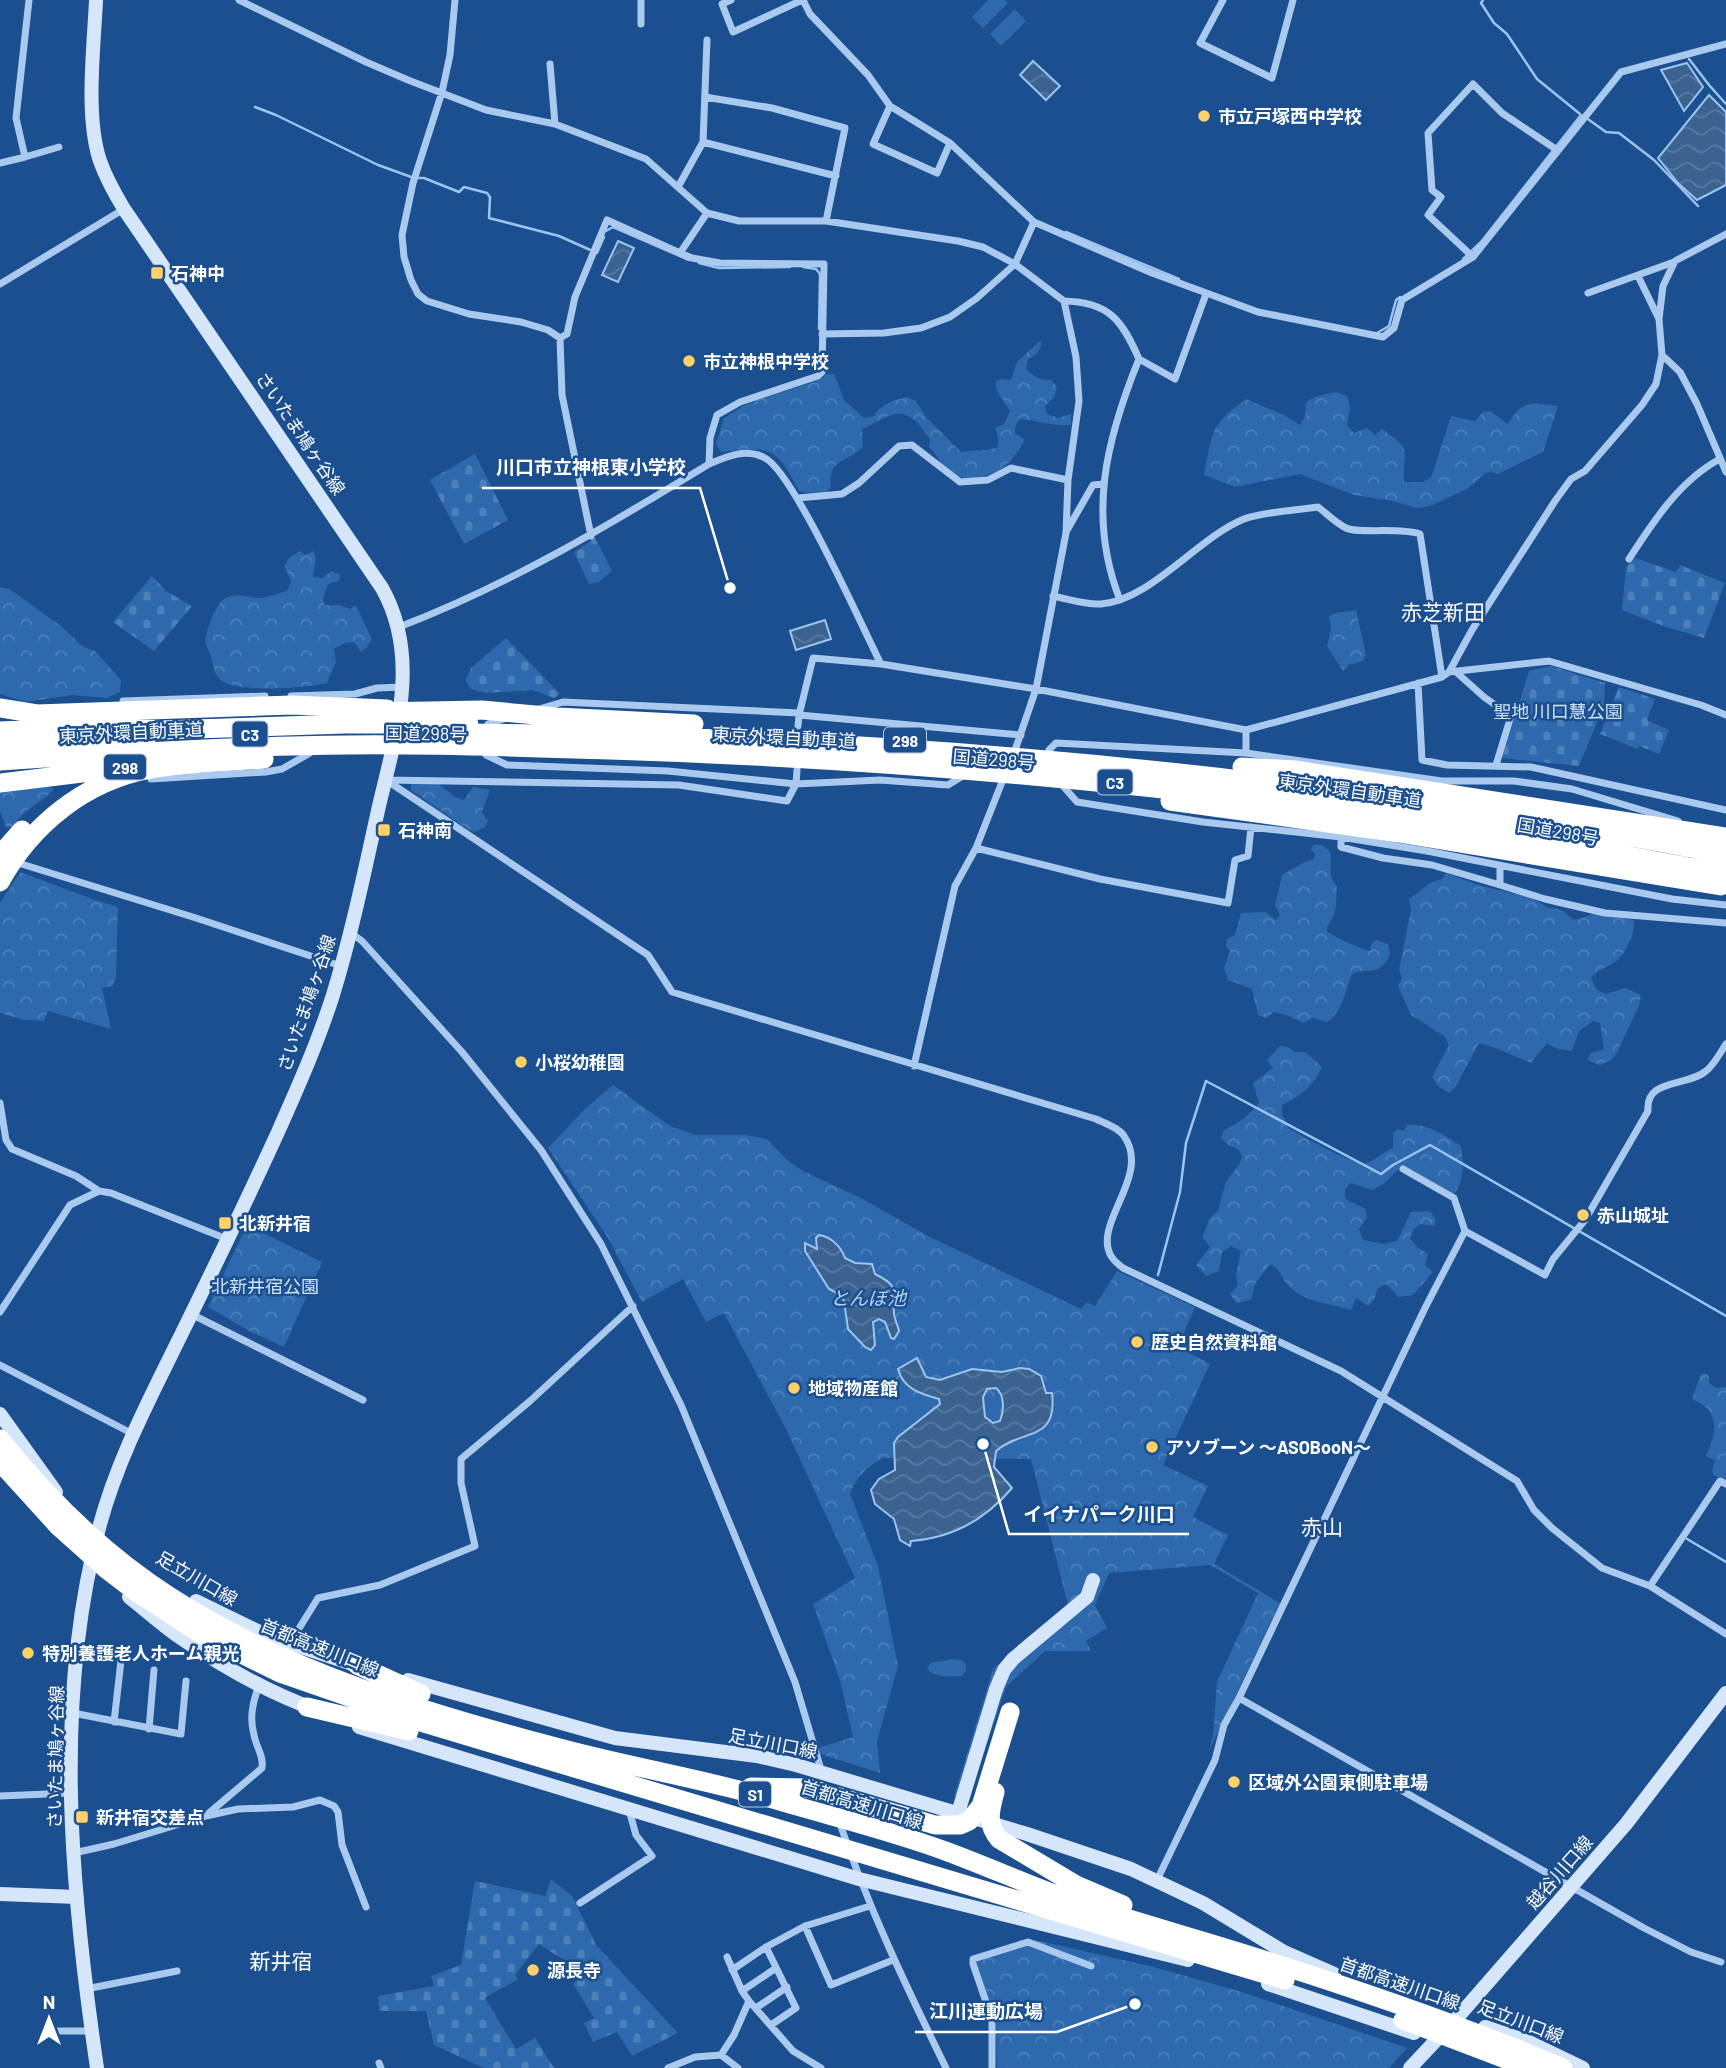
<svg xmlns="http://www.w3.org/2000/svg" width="1726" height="2068" font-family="Barlow,'Noto Sans JP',sans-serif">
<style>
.grass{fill:#2e69ad}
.forest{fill:url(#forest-crowns)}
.cemetery{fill:url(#cemetery-stones)}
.water{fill:url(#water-waves);stroke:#9cc4f0;stroke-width:2;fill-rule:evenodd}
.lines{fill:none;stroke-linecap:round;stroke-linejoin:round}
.stream{stroke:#9cc4f0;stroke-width:2.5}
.street{stroke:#a9c9ee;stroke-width:7}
.secondary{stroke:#d6e6fa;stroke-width:14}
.highway{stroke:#fff;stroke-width:19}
.poi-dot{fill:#ffd166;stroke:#1b4f8f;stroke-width:2.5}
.labels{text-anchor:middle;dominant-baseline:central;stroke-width:5;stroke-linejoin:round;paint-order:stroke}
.shield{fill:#1b4f8f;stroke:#bbcadd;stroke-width:2}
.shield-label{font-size:16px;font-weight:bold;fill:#fff}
.poi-label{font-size:18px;font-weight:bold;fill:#fff;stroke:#1b4f8f;text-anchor:start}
.street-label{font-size:18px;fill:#fff;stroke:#1b4f8f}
.park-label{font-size:18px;fill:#cfe3fa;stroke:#1b4f8f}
.water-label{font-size:19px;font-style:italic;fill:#b5d3f5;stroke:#1b4f8f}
.quarter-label{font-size:21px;fill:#fff;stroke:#1b4f8f}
.leader{fill:none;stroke:#fff;stroke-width:2.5}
.callout-dot{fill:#fff;stroke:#1b4f8f;stroke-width:2.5}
.callout-label{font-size:19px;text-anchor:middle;font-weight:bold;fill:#fff;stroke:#1b4f8f;stroke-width:5;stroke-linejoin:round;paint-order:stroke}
</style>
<defs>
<pattern id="forest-crowns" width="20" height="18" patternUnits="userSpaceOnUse" patternTransform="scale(1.75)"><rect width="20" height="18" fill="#2e69ad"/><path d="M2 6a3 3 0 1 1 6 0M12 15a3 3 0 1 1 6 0" fill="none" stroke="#4d80b9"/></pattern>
<pattern id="cemetery-stones" width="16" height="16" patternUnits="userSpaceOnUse" patternTransform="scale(1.75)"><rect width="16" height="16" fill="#2e69ad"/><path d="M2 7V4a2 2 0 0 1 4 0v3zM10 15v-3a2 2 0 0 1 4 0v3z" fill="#4d80b9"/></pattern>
<pattern id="water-waves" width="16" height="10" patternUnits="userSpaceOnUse" patternTransform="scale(1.75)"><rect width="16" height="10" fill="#3c6290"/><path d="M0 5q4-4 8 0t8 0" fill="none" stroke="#597aa1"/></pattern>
</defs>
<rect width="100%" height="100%" fill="#1b4f8f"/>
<path class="grass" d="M988,0H1005L1008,3L983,28L972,17Z
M1015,9L1026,21L1001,46L990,34Z
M952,1659L962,1660L966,1664V1671L962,1676C951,1677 935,1678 927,1669L930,1663Z"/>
<path class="forest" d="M1040,341L1042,343L1037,354L1028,359L1026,369C1034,377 1040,380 1051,380L1057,387L1054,397L1045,406L1047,414L1058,418L1071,414V425C1053,427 1037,420 1019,419L1015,427V433L1025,440C1021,446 1017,453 1012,459C999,475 969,485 951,473C941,466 937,454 929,447L930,439C925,434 921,426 916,421C896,404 883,421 862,429L863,447C847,463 827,459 831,487L826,492L809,493L799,491C776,445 770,447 721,452L716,444L724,418L745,405L766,397L814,382L823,378L826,374H834L844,400L864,418L874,416C882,403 892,401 907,397L916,401L926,417L961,452C975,449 985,452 998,447V436L995,428L1004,424L1010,411L997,391L995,382L1001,379L1011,380L1017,362Z
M1336,392L1347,396L1350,407L1347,426L1354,433L1367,428L1375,435L1382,429C1415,452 1402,448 1404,482H1423L1431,478L1451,416L1475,421L1483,412L1490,411L1508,424C1523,398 1532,403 1558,406L1543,452L1498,474L1492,472L1486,473L1467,489L1430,506L1417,508L1392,501L1354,495L1300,474L1235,487L1204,475C1213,432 1209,426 1246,399L1284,415L1300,425L1305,416L1306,402L1317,396Z
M300,551L305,555L313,551L316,557L313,577L322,578L332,571L340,575L339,581L328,584L323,599L325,605H339L350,609L356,606L372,639L366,648L361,652L354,642L345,643L334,649L336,662L327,683C305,688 240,693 222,681C213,674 214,666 211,657C208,647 203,643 207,632C210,623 216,604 224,599C236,591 249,598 261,598C269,597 279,593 287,591L291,581L284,566L290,557Z
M0,587L9,589L60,625L82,646L95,651L121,680L120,692L107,698L72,695L25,702L0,694Z
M1356,610L1366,655L1363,661L1349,665L1343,671L1327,646L1331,629L1329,616L1336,613Z
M411,784H439L455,797L464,800L473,787L490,790L482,812L488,821L485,827L475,832L469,830L411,790Z
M47,785L54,789C40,805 24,807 13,828L6,827L0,811V792Z
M1313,845H1322L1330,851C1333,864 1326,875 1337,886C1336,894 1337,907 1334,915C1331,922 1327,923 1327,931C1332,936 1363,950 1370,951L1371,945L1376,940L1388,944L1390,955C1378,978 1371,966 1352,974C1346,988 1342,1014 1327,1022L1313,1018L1303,1023L1289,1016L1274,1012L1266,1018L1258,1015L1252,989L1228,980L1224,968L1230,951L1226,947L1227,939L1235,935L1241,913L1265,912L1276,920L1280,915L1275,905L1282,875L1305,862L1314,859L1315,854L1311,849Z
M20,872L95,900L118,907L116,976L113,986L102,988L111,1029L48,1011L44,1021L24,1020L0,1013V903Z
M1446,873C1460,878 1475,884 1489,888C1509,893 1532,895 1548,908C1559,908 1565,911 1572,919C1582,921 1585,915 1594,914C1598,914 1632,919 1634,920C1635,934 1626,954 1615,962C1606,968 1599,969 1591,978L1597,990L1606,994L1625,988L1641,995L1639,1006L1616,1054L1611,1060L1600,1065L1587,1060L1591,1053L1604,1049L1600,1023L1593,1021L1579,1031L1572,1051L1558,1049L1547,1043L1531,1063L1493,1047L1479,1043L1455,1088L1449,1093L1438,1086L1432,1077L1449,1045L1445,1037L1411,1015L1398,986L1402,978L1399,970L1411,909L1409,899L1432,882L1442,879Z
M1280,1046L1288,1047L1295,1052H1306L1322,1067C1315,1085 1299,1097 1282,1105V1114L1288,1128C1302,1135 1356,1169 1369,1162C1377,1158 1384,1152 1393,1148V1133L1398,1129L1404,1131L1407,1125C1428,1123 1443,1135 1461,1146C1464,1161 1464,1182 1454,1194L1402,1166L1382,1185L1372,1190L1351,1183L1345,1189V1199L1366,1209L1367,1218L1359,1229L1363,1240L1384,1244L1397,1241L1411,1212L1429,1211L1436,1219L1434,1226L1420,1224L1414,1229L1410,1238L1418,1248L1428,1254L1425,1265L1433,1272L1413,1295L1399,1297L1386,1284L1378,1288L1374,1300L1368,1306L1356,1298L1351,1310C1330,1303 1304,1303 1288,1285C1279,1276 1283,1271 1270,1264L1255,1284L1251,1300L1236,1303L1230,1294L1238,1285L1236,1275L1241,1251L1231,1246L1222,1252L1219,1271L1206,1276L1196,1265L1210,1247L1203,1237L1209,1219L1218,1211L1226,1181L1239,1165L1242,1156L1238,1149L1228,1145L1221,1138L1224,1130C1238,1124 1249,1115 1259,1103L1253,1083L1273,1068L1267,1060Z
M613,1085L670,1126L696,1135H746L767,1139L787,1160L805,1172L861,1198L928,1236L1081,1309L1087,1302L1095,1306L1117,1271L1195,1307L1178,1347L1210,1364L1163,1465L1208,1486L1193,1517L1228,1535L1214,1564L1280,1603L1208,1753L1213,1736L1217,1682L1258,1593L1210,1565L1109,1573L1095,1605L1107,1628L1086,1641L1091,1651H1045L1006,1687L968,1800L954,1796L993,1669L1068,1605L1031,1459L883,1458C868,1466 856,1477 850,1494L878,1566L898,1666L877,1741L880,1773L820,1754L818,1748L853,1737L840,1680L813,1604L855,1578L786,1429L724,1313L706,1322L683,1279L642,1302L608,1238L548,1148L585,1109Z
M247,1225L322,1262L284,1347L249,1331L208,1307Z
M1704,1373L1709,1376V1383L1717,1388L1726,1387V1479L1714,1476L1712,1471L1715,1460L1706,1456C1717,1432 1721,1411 1692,1399L1700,1376Z
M1035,1940L1154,1967L1242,1992L1407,2048L1389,2068H997L996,2017L976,1964L978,1960Z"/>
<path class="cemetery" d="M475,454L508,520L464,544L430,480Z
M595,538L612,571L599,582L589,584L574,552Z
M1635,558L1676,572L1680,565L1725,583L1704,638L1666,627L1622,610L1626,567Z
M152,576L166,591L192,606L154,651L113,622Z
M506,638L560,694L554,698L533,690L486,693L470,689L466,680L471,668Z
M1551,666L1605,683L1604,705L1579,766L1502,758L1529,671Z
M1619,687L1655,699L1647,720L1669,730L1659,754L1639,746L1637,749L1600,734Z
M551,1879L573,1897L596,1945L678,2033L632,2056L617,2032L593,2042L584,2023L594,2018L573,1984L584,1973L539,1944L515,1975L518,1979L485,1998L516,2049L535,2038L554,2068H484L434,2045L426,2011H379L378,1996L434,1986L431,1976L461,1965L475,1881L545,1896Z"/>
<path class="water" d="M1033,61L1060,86L1046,100L1020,75Z
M1687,63L1703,87L1684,111L1661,70Z
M1709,95L1726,112V185L1697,200L1678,183L1658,158Z
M618,241L634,248L618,282L602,275Z
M825,620L831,639L796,650L790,631Z
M819,1235C832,1237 841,1247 845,1258L855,1263L872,1264L875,1274C901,1287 892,1290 894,1313C894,1319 898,1325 899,1331L894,1339L891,1338L885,1322L879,1319L873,1322L875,1345L871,1350L865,1347L848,1329L844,1301L841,1295L829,1289L805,1251V1243L817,1249L816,1238Z
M917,1358L926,1377L940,1380L972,1369L1002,1372L1020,1368L1029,1369L1041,1376L1046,1393H1052C1058,1443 1022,1428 996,1451L994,1467L1012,1488C985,1520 953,1538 911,1541L910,1546L900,1540L894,1519L875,1504L871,1490L879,1479L895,1470L894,1443L898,1437L940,1404L939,1399C921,1394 903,1389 898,1369ZM996,1388C1005,1395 1004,1411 1000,1421L993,1423L985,1417L983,1397L987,1389Z"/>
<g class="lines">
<path class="stream" d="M1483,0L1481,3L1494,23L1507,34L1537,79L1580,114
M1689,59L1709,85L1726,104
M255,107L276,115L378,165L414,178H424L459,192L464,187L487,193L490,197L489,218L559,236L597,253L604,237
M1585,117L1606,132L1619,133L1654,160L1698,206
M606,231L613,227L689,260
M1066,232L1179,279
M1463,259L1481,242L1581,115
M699,263L719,268L790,267
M803,267L816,269L820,274L819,329
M1377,333L1389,326L1396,300L1400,297
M1158,1275L1180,1192L1186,1143L1206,1081L1381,1174L1393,1165L1430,1145L1726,1316
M1687,1539L1726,1562"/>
<path class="street" d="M239,0L366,62L408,80L486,110L555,124L646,159L707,213
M455,0L450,55L442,92L413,183L402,235L404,257L411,280L418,294L427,301L469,314L521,322L548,330L560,338L562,395L591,536
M641,0V24
M731,0L722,4L733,32L802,0
M803,0L810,14L868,75L890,106L950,143L1034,222L1152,273L1258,312L1383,337L1394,328L1402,300L1473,257L1621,72L1726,44
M1223,0L1200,43L1272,78L1293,0
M550,64L555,124
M705,97L772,108L845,128L826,221
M890,106L873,144L937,173L950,143
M703,142L836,176
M25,157L59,147
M0,163L25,157L16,118L29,0
M678,187L703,142L707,40
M680,253L692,258L720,263L824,264L822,372L818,376L740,402L717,415L710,438L709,464
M1473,257L1428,215L1441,197L1432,190L1428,133L1473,84L1502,113L1557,150
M1638,276L1659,319
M0,284L124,209
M1588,293L1674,262
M1064,301C1109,302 1122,320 1139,359C1106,440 1087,516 1120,600
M822,334L884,333L921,328L950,317L977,298L1015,264L1034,222
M560,338L567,334L575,297L607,220L680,253L707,213L739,221H826L958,241L983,247L1015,264L1064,301L1076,357L1079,401L1068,480L1066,533L1036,689L1013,756
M1662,355L1680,372L1697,404L1726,472
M1139,359L1175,379L1206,294
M798,498L842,494L859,483L899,446L912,445L960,482L988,480L1011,468L1068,480
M1066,532L1093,485L1104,484
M1629,559C1653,522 1680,480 1720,459
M1053,596C1068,599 1086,605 1101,604C1151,600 1197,538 1244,519C1262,512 1298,510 1318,507C1327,514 1336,523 1346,528C1358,534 1399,527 1420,534L1442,677
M399,627C509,585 609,525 709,464C728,456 746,448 765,458C794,473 862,627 881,664
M1449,672L1472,630L1555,501L1571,479L1585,471L1642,405L1656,384L1662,355L1659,319L1663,286L1675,261L1726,234
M1456,672L1484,697L1511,716L1496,765
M1418,683L1422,760L1447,765L1531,767L1726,810
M291,696L355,694L377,688L403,687
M123,701L265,696
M539,709L563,702L799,713
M799,715L1021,735
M488,724L507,718
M798,726L799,715L813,658L881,664L1036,689L1246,730L1442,677L1449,672L1549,661L1701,705L1726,715
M1049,750L1056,743L1246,753L1442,781H1514L1572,789L1678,821
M1246,753V730
M486,755L507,765L668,771L796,784L880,780L948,785L961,777
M151,779L266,772L282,769L310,753
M386,780L648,955L672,992L1096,1119C1104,1123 1119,1128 1124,1136C1152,1176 1092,1223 1111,1256C1114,1261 1119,1265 1123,1268L1341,1371L1517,1481L1534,1510L1552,1528L1602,1568L1650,1586L1726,1634
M386,780L679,785L787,801L796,784L797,770
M1063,786L1077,802L1203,822L1341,837L1427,851L1672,899L1726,905
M1341,837V847L1383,858L1432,865L1500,885
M976,848L1100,879L1228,903L1235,860L1248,856L1251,827
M15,862L196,918L341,966
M1500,867V885L1545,899L1605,913L1726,923
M351,933L362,941L462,1052L541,1150L601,1244L681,1405L795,1682L822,1773
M914,1066L955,886L976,848L1004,777
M0,1103L6,1140L12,1149L76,1176L99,1191
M1403,1169L1454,1198L1465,1231L1545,1275L1553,1259L1585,1220L1648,1111C1645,1078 1687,1087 1706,1071C1714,1065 1720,1053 1726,1044
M1465,1231L1425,1308L1239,1698L1644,1928L1691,1952L1721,1962
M0,1312L70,1205L99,1191L111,1193L227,1239
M191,1314L363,1400
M0,1365L133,1434
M1650,1586L1720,1481L1726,1484
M290,1643L318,1598L380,1585L475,1546L461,1483V1459L530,1401L633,1306
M73,1713L181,1734L186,1681
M114,1722L122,1652
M149,1729L154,1670
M0,1796L71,1793
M209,1813L262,1768C264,1756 256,1747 254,1735C249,1717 253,1702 259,1685
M839,1821C868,1907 906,1986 946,2068
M74,1853L114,1844L206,1816L238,1809L293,1807L320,1800L334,1806L338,1812L342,1845L366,1907
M1157,1880L1215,1760L1224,1725L1239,1698
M580,1903L652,1856L636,1835L629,1810
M805,1926L831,1985L893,1960
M766,1947L796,2008L771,2025
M727,1957L742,1991L749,2001L793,2051L821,2068
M732,1970L766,1947L805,1926L870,1906
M86,1989L177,1971
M742,1991L776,1968
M756,2008L787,1987
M56,2031H92
M721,2055L734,2035L749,2001
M379,2063L381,2068
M668,2068L695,2057L721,2055L738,2068
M992,2068V2019L973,1964V1959L1028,1942L1091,1966"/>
<path class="secondary" d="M96,0C94,47 85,116 100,161C106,178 115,194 124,209L382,588C421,657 396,734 379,806C365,869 352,933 333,995C318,1042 298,1087 278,1132C247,1200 214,1268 181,1335C150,1398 117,1460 99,1528C53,1704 71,1890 97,2068
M0,1414L56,1492
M129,1597C144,1609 159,1622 175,1634C218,1664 265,1691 314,1709
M196,1601L268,1636L365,1668
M408,1680L615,1738L757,1756L796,1765L1027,1834L1131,1869L1203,1903L1284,1952L1334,1974
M359,1727L859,1879L1188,1960
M958,1813L996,1689L1004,1670L1013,1659L1087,1597L1093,1580
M0,1894L77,1897
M1268,1984L1414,2033
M1485,2027L1529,2042L1583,2068
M1410,2068L1457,2018L1626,1824L1726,1693"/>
<path class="highway" d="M0,708L37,714L292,705L387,709
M375,712L482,710L557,717L694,724
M0,731L146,724
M132,731L345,724H469
M456,733C796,735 1130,758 1466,811C1553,824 1640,837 1726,855
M0,747L146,739
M0,761C116,753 232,746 348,745C435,744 523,747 610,750C985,762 1357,803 1726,874
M1242,767L1295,770L1726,837
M0,783L131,767
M1170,801L1399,833L1721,886
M0,855L22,830
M0,882C31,825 85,781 151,769C188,762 227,762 264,759
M0,1439C48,1499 104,1554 169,1596C288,1673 430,1714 567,1750C636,1768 707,1780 776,1800C833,1817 892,1831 948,1852C991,1868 1033,1887 1076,1902C1138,1923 1202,1940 1264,1960C1365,1992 1465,2026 1563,2068
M0,1462L59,1527L106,1569L136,1592L201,1634L280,1673L427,1724L1285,1980
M357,1665L421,1694
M307,1707L409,1731
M751,1787L808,1788L935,1825H960L969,1821L981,1806L1010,1712
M995,1792C990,1810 986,1824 999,1839L1076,1885L1123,1905
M1403,2020L1529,2068"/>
</g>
<g class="poi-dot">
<circle cx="1204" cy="116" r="7"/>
<rect x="150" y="266" width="14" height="14" rx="3.5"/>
<circle cx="689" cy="361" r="7"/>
<rect x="377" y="823" width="14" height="14" rx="3.5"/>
<circle cx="521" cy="1062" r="7"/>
<circle cx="1583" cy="1215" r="7"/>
<rect x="218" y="1216" width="14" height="14" rx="3.5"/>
<circle cx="1137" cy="1342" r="7"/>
<circle cx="794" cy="1388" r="7"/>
<circle cx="1152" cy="1447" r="7"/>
<circle cx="28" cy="1653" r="7"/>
<circle cx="1234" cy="1782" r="7"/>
<rect x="75" y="1810" width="14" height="14" rx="3.5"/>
<circle cx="533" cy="1970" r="7"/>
</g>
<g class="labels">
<g class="shield">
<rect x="232.5" y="721.5" width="35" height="25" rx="5"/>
<rect x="884" y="727.5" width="42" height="25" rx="5"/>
<rect x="104" y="754.5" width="42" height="25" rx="5"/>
<rect x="1097.5" y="769.5" width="35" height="25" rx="5"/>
<rect x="739" y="1781.5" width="32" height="25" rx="5"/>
</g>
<g class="shield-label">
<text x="250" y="734">C3</text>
<text x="905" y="740">298</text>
<text x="125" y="767">298</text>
<text x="1115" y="782">C3</text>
<text x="755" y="1794">S1</text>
</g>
<g class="poi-label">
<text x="1218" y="116">市立戸塚西中学校</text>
<text x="171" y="273">石神中</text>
<text x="703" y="361">市立神根中学校</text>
<text x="398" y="830">石神南</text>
<text x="535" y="1062">小桜幼稚園</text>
<text x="1597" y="1215">赤山城址</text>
<text x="239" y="1223">北新井宿</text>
<text x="1151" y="1342">歴史自然資料館</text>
<text x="808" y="1388">地域物産館</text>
<text x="1166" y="1447">アソブーン ～ASOBooN～</text>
<text x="42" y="1653">特別養護老人ホーム親光</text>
<text x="1248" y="1782">区域外公園東側駐車場</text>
<text x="96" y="1817">新井宿交差点</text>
<text x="547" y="1970">源長寺</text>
</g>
<g class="street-label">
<text transform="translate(301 433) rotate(56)">さいたま鳩ヶ谷線</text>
<text transform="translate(131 732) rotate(-3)">東京外環自動車道</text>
<text transform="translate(426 733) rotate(1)">国道298号</text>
<text transform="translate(784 737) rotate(3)">東京外環自動車道</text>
<text transform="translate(994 759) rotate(5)">国道298号</text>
<text transform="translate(1350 790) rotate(8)">東京外環自動車道</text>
<text transform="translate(1558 831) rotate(10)">国道298号</text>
<text transform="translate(306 1003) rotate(-71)">さいたま鳩ヶ谷線</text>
<text transform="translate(197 1578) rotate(30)">足立川口線</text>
<text transform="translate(320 1647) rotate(22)">首都高速川口線</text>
<text transform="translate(773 1743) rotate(11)">足立川口線</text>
<text transform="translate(55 1757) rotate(-89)">さいたま鳩ヶ谷線</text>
<text transform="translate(862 1804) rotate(17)">首都高速川口線</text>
<text transform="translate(1559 1872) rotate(-49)">越谷川口線</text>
<text transform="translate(1400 1983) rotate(19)">首都高速川口線</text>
<text transform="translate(1521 2021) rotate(21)">足立川口線</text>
</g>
<g class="park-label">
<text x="1558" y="711">聖地 川口慧公園</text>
<text x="265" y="1286">北新井宿公園</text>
</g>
<g class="water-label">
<text x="868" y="1297">とんぼ池</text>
</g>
<g class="quarter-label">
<text x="1443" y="611">赤芝新田</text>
<text x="1322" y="1526">赤山</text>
<text x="281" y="1960">新井宿</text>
</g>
</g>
<path class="leader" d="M730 588L700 488H482M983 1444L1009 1534H1189M1135 2004L1057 2032H915"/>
<g class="callout-dot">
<circle cx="730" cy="588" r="7"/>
<circle cx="983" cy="1444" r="7"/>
<circle cx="1135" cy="2004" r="7"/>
</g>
<g class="callout-label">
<text x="591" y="474">川口市立神根東小学校</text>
<text x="1099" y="1521">イイナパーク川口</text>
<text x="986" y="2018">江川運動広場</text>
</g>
<g transform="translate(49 2019)" stroke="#1b4f8f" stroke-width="5" paint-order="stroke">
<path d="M0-5L12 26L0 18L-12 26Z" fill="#ffffff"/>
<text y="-10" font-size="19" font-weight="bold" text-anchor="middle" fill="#ffffff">N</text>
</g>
</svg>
